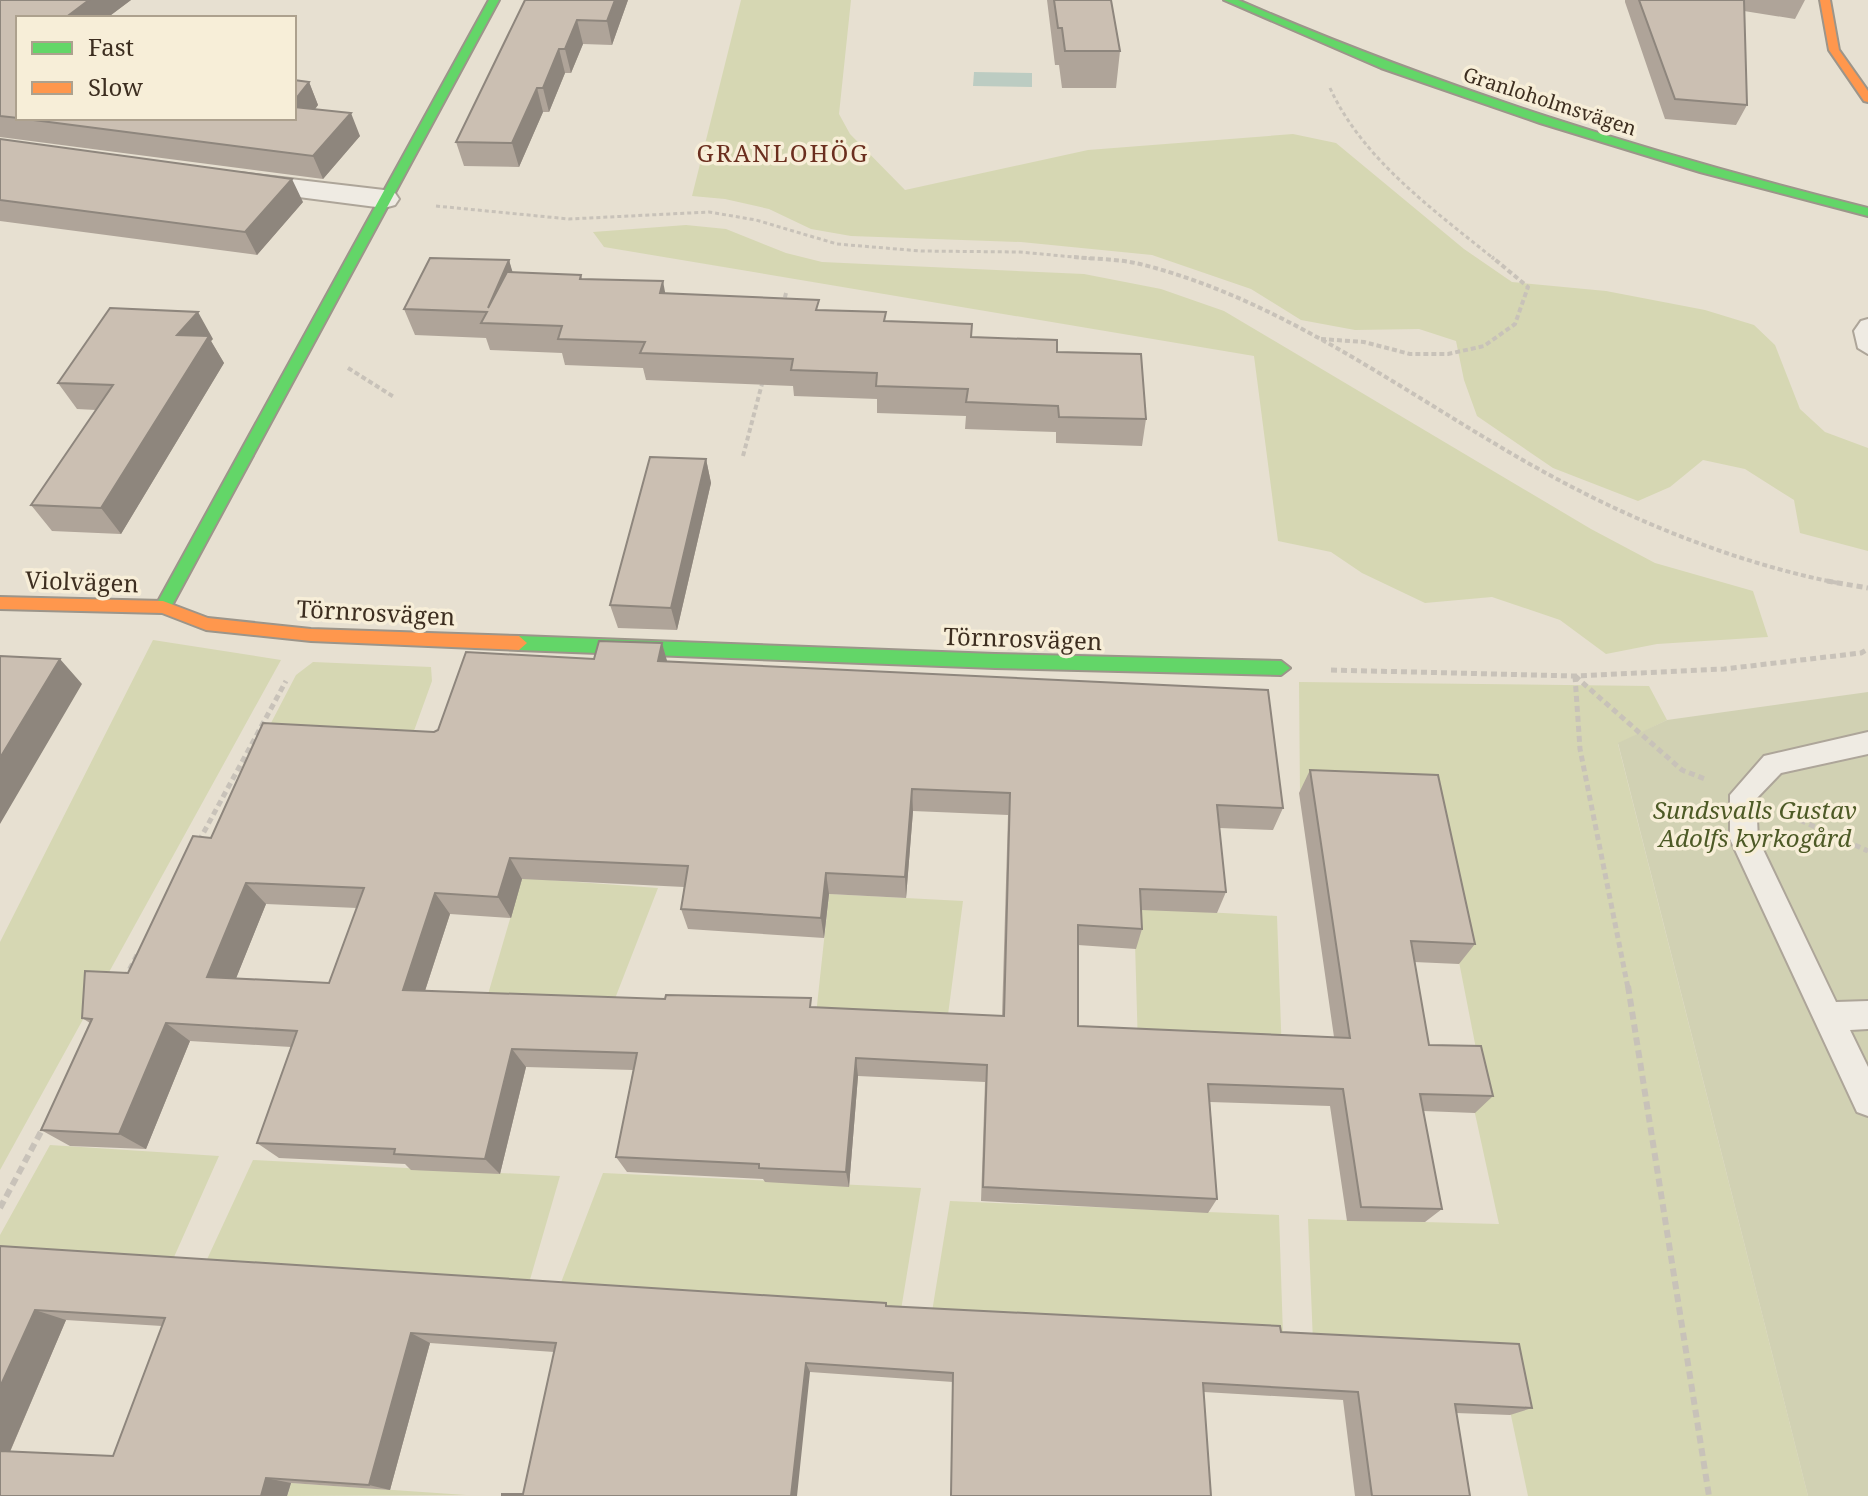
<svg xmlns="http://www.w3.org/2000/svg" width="1868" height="1496" font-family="'Noto Serif',serif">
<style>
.green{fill:#d6d7b3}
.cemetery{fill:#d1d1b3}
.water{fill:#bcccc2}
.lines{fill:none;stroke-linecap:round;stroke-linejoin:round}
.lane-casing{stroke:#ada599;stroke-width:4}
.street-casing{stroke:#ada599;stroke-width:4}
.fast-casing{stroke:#9c958a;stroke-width:4}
.slow-casing{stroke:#9c958a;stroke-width:4}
.path-far3{stroke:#c8c2b9;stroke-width:3;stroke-dasharray:4 3;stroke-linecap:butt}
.path-far2{stroke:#c8c2b9;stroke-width:4;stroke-dasharray:5 3;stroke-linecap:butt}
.path-far1{stroke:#c8c2b9;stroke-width:5;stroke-dasharray:6 4;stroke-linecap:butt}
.path{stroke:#c8c2b9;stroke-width:6;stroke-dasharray:8 5;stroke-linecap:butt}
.lane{fill:#efebe3;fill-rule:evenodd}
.street{fill:#efebe3;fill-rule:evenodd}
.fast{fill:#63d668;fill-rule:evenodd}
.slow{fill:#ff974d;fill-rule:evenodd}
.wall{fill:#afa499;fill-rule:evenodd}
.shaded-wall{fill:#8e867d}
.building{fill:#cbbfb2;stroke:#8e867d;stroke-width:2;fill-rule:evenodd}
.labels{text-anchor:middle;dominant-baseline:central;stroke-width:7;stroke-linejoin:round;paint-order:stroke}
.far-street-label{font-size:20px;fill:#3d2e20;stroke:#f7eed8}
.far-quarter-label{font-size:24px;letter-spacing:2px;fill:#6b2e1e;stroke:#f7eed8}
.street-label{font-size:24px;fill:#3d2e20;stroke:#f7eed8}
.park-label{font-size:24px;font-style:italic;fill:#4d5a26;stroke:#f7eed8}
</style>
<rect width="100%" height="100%" fill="#e7e0d1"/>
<path class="green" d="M741,0H851L839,114L850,134L905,190L1088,150L1293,134L1336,143L1464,249L1512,282L1606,291L1705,310L1754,325L1775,345L1800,409L1825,432L1868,448V551L1800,533L1794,500L1745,469L1703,460L1670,487L1638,501L1553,468L1477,416L1464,380L1456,341L1419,329L1355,330L1301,320L1251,289L1152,255L1021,242L851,236L811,229L769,209L725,199L692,196Z
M686,225L726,229L786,253L822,262L1084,274L1161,289L1224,311L1591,529L1655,563L1753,591L1768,637L1657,644L1606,654L1560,620L1492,597L1425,603L1362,573L1331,552L1278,541L1254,356L604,247L593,232Z
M153,640L281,660L0,1170V942Z
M313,662L431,667L432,681L406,753L259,746L296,675Z
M1299,682L1649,686L1667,720L1618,744L1808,1496H1528L1498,1354L1313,1342L1308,1219L1499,1224L1464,1063L1479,1064L1452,926L1300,794Z
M522,878L658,888L609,1014L484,1008Z
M829,894L963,901L946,1030L815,1024Z
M1134,908L1277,916L1282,1055L1138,1048Z
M50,1145L219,1156L170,1266L0,1257V1235Z
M253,1160L560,1176L527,1290L203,1268Z
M603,1173L921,1188L900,1316L557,1293Z
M950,1201L1279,1215L1283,1335L931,1318Z
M291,1483L466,1495L287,1496Z"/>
<path class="cemetery" d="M1868,692V1496H1808L1618,743L1667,720Z"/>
<path class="water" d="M974,72L1032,73V87L973,86Z"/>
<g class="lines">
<g class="lane-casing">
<path id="lane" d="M1868,319V354L1858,348L1854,331L1861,321Z
M1868,732V754L1781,773L1756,799L1758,839L1836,1002L1868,1001V1029L1850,1030L1868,1067V1116L1857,1112L1730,839V795L1764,756Z"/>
</g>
<g class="street-casing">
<path id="street" d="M240,173L384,190L395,193L399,199L395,205L384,208L229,188L225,182L229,176Z"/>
</g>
<g class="fast-casing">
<path id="fast" d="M489,0H499L169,611H157L155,607Z
M1224,0H1238C1442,89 1652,154 1868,208V216L1700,172L1540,123L1381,68Z
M519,636L995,654L1281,661L1290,668L1281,675L995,668L519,650L511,643Z"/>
</g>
<g class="slow-casing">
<path id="slow" d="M1820,0H1830L1839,50L1868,91V102L1864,101L1829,50Z
M0,597L163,601L208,618L311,629L519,636L527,643L519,650L311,641L206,630L162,613L0,609Z"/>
</g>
<path class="path-far3" d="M1330,88C1363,160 1434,210 1494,259
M436,206L569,219L709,212L756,220L837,244L921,251L1020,252L1095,259"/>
<path class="path-far2" d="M1074,257C1095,259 1119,259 1140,264C1298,303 1433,416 1576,489C1655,530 1750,566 1838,583
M783,305L786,293
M1321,339L1364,342L1410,354H1448L1484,346L1515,324L1528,287L1492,257
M348,368L394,397
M743,456L763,380"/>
<path class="path-far1" d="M1827,581L1868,588
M1331,670L1575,676L1724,669L1861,653L1868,649
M1575,676L1580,749L1628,988
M1575,676L1682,770L1705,779
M1791,816L1868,851
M199,841L286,681
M125,978L137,955"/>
<path class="path" d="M1628,986L1709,1496
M0,1208L43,1128"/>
<use href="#lane" class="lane"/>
<use href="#street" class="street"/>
<use href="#fast" class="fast"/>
<use href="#slow" class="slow"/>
</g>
<path class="wall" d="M0,0H131L107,18H18V118L309,82L318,105L315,109L360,136L323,179L0,137Z
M525,0H628L612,45L583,44L571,73H565L549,112H543L519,167L464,166L456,142Z
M1047,0H1111L1120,51L1116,88H1062L1059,65H1055Z
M1625,0H1805L1795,19L1744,11L1747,105L1736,125L1665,119L1625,2Z
M0,139L303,202L257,255L0,221Z
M509,260L512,272L581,275L582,279L665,293L820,310L1057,352L1146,419L1142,446L1056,443V432L965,429L966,416L877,413V399L794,396L793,386L646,380L643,368L565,365L562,353L490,350L486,338L415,335L404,309Z
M213,339L211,341L224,363L121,534L52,531L31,505L96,410L77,409L58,383Z
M706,459L711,483L677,630L618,628L610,605Z
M662,643L667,662L1283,808L1273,830L1219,828L1226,892L1217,913L1141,910L1142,929L1136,949L1078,945V1026L1334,1037L1299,793L1310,770L1475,944L1459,964L1414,962L1429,1045L1493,1096L1475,1113L1423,1111L1442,1209L1425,1222L1347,1221L1330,1106L1210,1102L1217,1199L1208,1213L981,1201L985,1082L858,1076L849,1187L765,1182L763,1179L627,1172L616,1157L633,1070L526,1067L500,1174L411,1170L405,1164L279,1158L257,1143L291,1047L190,1041L146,1149L70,1146L41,1130L90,1023L82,1018L128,973L211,838L434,732L594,659ZM913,811L1008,815L1002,1016L425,991L450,914L511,918L522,879L684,887L681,909L688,929L824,938L829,894L906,898ZM266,904L357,908L329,983L236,978Z
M0,1246L1281,1332L1532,1408L1510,1415L1456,1413L1470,1496H1355L1343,1400L1204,1392L953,1382L810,1372L523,1494L554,1352L430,1343L390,1490L291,1483L287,1496H0ZM66,1320L162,1326L113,1456L10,1452Z"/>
<path class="shaded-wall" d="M89,0H131L107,18H65Z
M615,0H628L612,45L607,21Z
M577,20L583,44L571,73L565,49Z
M559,49L565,73L549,112L543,88Z
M309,82L318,105L300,129L294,116V101Z
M537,88L543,112L519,167L512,143Z
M351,113L360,136L323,179L313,156Z
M292,179L303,202L257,255L245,232Z
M509,260L517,287L488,308Z
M663,281L668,308L660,293Z
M198,312L213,339L211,341L224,363L121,534L101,508L177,335Z
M706,459L711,483L677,630L671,608Z
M662,643L669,668L658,661Z
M60,659L82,684L0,824V758Z
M912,789L913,811L906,898L905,877Z
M510,858L522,879L511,918L498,897Z
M826,873L829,894L824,938L821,918Z
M246,883L266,904L229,996L207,977Z
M435,893L450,914L419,1009L403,990Z
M166,1023L190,1041L146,1149L119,1134Z
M512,1049L526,1067L500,1174L485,1159Z
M856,1058L858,1076L849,1187L846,1172Z
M35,1310L66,1320L8,1456L0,1455V1387Z
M411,1333L430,1343L390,1490L369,1485Z
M806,1363L810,1372L797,1496H791Z
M266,1478L291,1483L287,1496H261Z"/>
<path class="building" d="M0,0H89L65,18H18V118L0,116Z
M525,0H615L607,21L577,20L565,49H559L543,88H537L512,143L456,142Z
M1054,0H1111L1120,51H1065L1062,28H1058Z
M1639,0H1744L1747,105L1675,99Z
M294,80L309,82L294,101Z
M294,107L351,113L313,156L18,118H294Z
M0,139L292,179L245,232L0,200Z
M430,258L509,260L488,308L507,272L581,275L580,279L663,281L660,293L819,300L816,310L886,312L884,321L972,324L971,337L1057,340V352L1141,354L1146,419L1059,417L1058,406L966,402L968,389L876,386L877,373L791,370L793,359L640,353L645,342L558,339L562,326L481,323L487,312L404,309Z
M110,308L198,312L177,335L209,336L101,508L31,505L113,385L58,383Z
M650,457L706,459L671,608L610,605Z
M599,641L662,643L658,661L1268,690L1283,808L1217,805L1226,892L1140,889L1142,929L1078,925V1026L1350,1038L1310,770L1438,775L1475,944L1411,941L1429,1045L1481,1046L1493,1096L1420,1094L1442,1209L1361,1207L1343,1089L1208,1084L1217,1199L983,1187L987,1065L856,1058L846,1172L759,1168V1164L616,1157L637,1053L512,1049L485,1159L394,1154L395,1149L257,1143L297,1031L166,1023L119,1134L41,1130L92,1019L82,1018L85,971L128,973L193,836L211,838L263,723L434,732L438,730L466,652L594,659ZM912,789L1010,793L1004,1016L810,1007L811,998L666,995L665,999L403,990L435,893L498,897L510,858L688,866L681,909L821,918L826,873L905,877ZM246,883L364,888L329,983L207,977Z
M0,656L60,659L0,758Z
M0,1246L886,1303V1306L1280,1326L1281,1332L1519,1344L1532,1408L1455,1404L1470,1496H1372L1358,1392L1203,1383L1211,1496H951L953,1373L806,1363L791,1496H502V1494H523L556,1343L411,1333L369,1485L266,1478L261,1496H0V1451L113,1456L165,1318L35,1310L0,1387Z"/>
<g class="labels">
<g class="far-street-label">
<text transform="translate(1550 101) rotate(18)">Granloholmsvägen</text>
</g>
<g class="far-quarter-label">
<text x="783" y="152">GRANLOHÖG</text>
</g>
<g class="street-label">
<text transform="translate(82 581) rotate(2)">Violvägen</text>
<text transform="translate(376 612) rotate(3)">Törnrosvägen</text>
<text transform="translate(1023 638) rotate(2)">Törnrosvägen</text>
</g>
<g class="park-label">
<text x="1755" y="809">Sundsvalls Gustav<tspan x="1755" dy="28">Adolfs kyrkogård</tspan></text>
</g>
</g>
<rect x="16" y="16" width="280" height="104" fill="#f7eed8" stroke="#ada18e" stroke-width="2"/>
<rect x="32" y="42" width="40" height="12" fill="#63d668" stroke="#ada18e" stroke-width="2"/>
<text x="88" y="56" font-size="24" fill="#3d2e20">Fast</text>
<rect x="32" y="82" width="40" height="12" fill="#ff974d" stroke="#ada18e" stroke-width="2"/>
<text x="88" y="96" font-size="24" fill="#3d2e20">Slow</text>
</svg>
